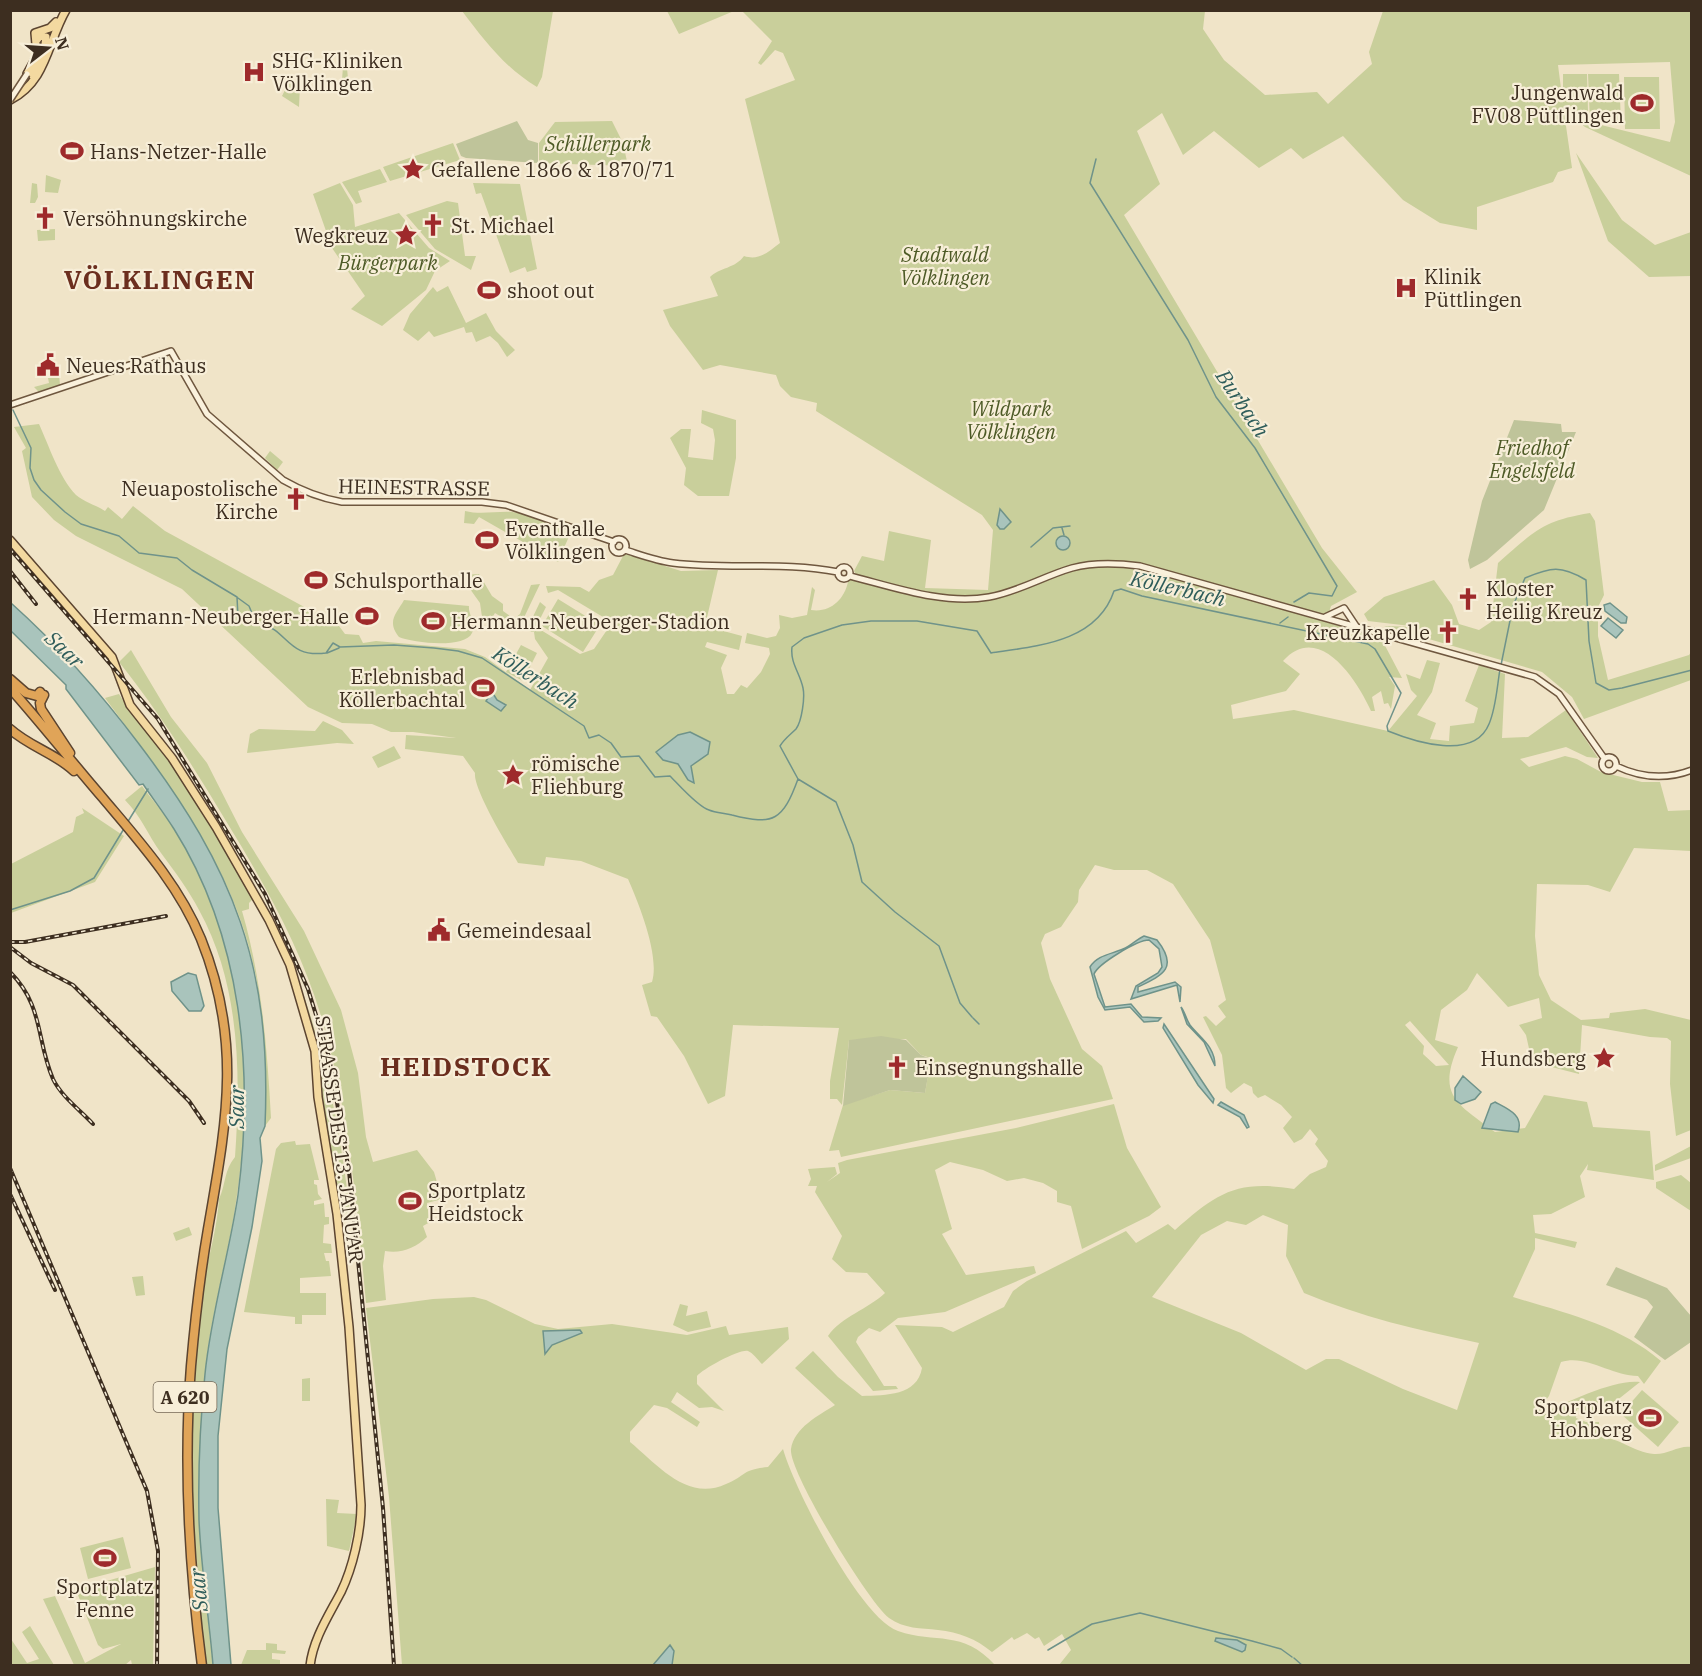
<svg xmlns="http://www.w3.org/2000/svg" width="1702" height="1676" font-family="'IBM Plex Serif',serif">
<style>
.green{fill:#c9cf9b;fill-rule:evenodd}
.cemetery{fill:#bfc49a}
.water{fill:#a9c4bc;stroke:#6f938a;stroke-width:1.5}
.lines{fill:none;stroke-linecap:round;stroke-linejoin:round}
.stream{stroke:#6f938a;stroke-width:1.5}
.secondary-casing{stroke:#6f573f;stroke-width:8}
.primary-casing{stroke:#5b4430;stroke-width:10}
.highway-casing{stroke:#5b4430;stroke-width:11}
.secondary{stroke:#faf1dc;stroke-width:5}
.primary{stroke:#f3d9a0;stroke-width:7}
.highway{stroke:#e0a458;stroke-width:8}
.rail-casing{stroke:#3d2e20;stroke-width:4}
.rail{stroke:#f7eed8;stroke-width:1.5;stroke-dasharray:4.5;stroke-linecap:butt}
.secondary-bridge-casing{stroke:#6f573f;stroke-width:8;stroke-linecap:butt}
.secondary-bridge{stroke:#faf1dc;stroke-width:5}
.labels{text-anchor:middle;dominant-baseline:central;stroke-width:4.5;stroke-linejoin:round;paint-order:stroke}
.shield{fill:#f7eed8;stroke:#756857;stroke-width:1.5}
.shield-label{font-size:18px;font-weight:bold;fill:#3d2e20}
.poi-label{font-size:20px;fill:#3d2e20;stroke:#f7eed8;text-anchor:start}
.park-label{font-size:20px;font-style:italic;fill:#4d5a26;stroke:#f7eed8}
.street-label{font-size:20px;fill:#3d2e20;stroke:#f7eed8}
.water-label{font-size:21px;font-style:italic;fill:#2f5d5a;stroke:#f7eed8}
.district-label{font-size:26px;font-weight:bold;letter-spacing:1.5px;fill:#6b2e1e;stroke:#f7eed8}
</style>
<rect width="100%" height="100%" fill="#f0e4c8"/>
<path class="green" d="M462,11H553L542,77L537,87C505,68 484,40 462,11Z
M667,11H734L679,34Z
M742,11H1205L1203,29L1224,60L1265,95L1317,92L1328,104L1372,64L1369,52L1383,11H1691V176L1585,127L1577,120L1590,122L1588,74H1619L1621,123L1597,124L1670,142L1675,122L1670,62L1558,65L1563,104V74H1587L1588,111L1564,112L1572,168L1558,172L1553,182L1477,207V230L1440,223L1403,200L1343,136L1303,159L1291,148L1259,168L1214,131L1183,155L1162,113L1137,131L1160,184L1124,215L1322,548L1357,592L1331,606L1326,622L1381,638L1402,678L1389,677L1395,686L1391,709L1388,703L1384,704L1381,691L1372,697L1375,711H1371C1357,680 1319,621 1283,661L1300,674L1286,691L1231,705L1233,719L1294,710L1388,731L1417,696L1411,690L1406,674L1420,679L1427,660L1440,663L1432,692L1417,715L1436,723L1430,739L1449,741L1450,726L1474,723L1478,708L1465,701L1479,665L1505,674L1502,738L1528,737L1566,710L1598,758L1587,757L1566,747L1520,759L1529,767L1565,756L1577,759L1601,772L1642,782H1660L1668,811L1691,810V851L1634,848L1610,892L1588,885L1537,884L1535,936L1539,975L1551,1000L1581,1020L1609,1018L1610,1013L1645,1009L1691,1020V1130L1676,1136L1670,1084L1671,1041L1667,1038L1650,1037L1582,1025L1579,1074L1532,1062L1526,1035L1519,1025L1542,1018L1539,998L1508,1007L1477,973L1467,990L1441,1010L1435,1040L1458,1047C1436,1097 1459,1104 1495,1132L1525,1128L1544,1095L1587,1102L1593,1127L1650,1131L1654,1180L1587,1170L1588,1164L1580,1176L1585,1197L1551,1214L1533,1215L1535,1233L1577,1242L1575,1248L1535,1238V1249L1513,1297C1565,1313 1619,1325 1661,1361L1644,1384L1638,1376C1611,1376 1587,1354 1561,1362L1549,1396L1542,1405L1544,1412C1570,1402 1613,1379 1640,1382L1601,1413L1577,1409L1576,1418L1586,1422H1599L1600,1437C1618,1437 1633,1452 1654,1454C1667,1455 1679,1445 1691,1447V1665H1059L1071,1650L1062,1634L1044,1646L1039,1637L1035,1639L1027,1633L1014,1640L1012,1637L992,1652C976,1639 959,1632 938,1630C921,1628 904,1629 889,1618C869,1603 788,1471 791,1449C794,1428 819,1415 835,1405L795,1368L813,1351L838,1377L862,1396C886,1395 917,1396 922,1368L895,1325L942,1327L953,1332L1004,1307L1013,1291L1027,1281L1126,1231L1136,1243L1168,1224L1175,1230C1216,1194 1236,1179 1294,1189L1310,1174L1326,1167L1328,1161L1315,1144L1318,1139L1310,1129L1302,1139L1294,1143L1283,1128L1292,1117L1281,1105L1265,1095L1258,1098L1253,1093L1252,1087L1244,1083L1231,1093L1226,1088L1222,1055L1203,1017L1206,1016L1216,1026L1226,1017L1218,1006L1226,1000L1210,940L1173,884L1147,870H1114L1095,865L1079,890L1078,902L1061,927L1045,934L1041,943L1050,979L1082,1049L1102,1066L1113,1099L841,1157L839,1150L829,1151L843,1105L890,1090L925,1093L931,1058L921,1055L906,1039L849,1040L842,1105L837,1099H830V1081L839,1028L733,1025L725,1096L708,1104L684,1056L657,1017L651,1016L642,985L652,982C660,956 639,904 628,879L581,861L546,857L544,866L518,863C508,846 473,789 475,773L463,756L405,749L406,735L456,738L413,732H391L372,724L342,723L308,707L182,589L76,536L54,520L32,497L22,451L26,448L14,427L39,424C49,446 59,477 76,495C84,502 96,505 105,511L108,507L122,519L133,506L165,531L339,626L345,634L359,635L363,643L376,641L465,649L485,657L530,690L548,658L535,639L534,632H531L528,627L540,602L546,607L536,627L580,654L594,649L609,627L608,620L558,590L548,593L546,586L580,587L589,592L599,580L613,575L623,556L627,554L681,571L718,570L705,626L742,636L739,650L707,642L705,647L727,655L721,668L727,694H734L741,685L747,688L761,672L770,654L769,648L745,643L747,633L767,638L776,636L780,628L779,615L792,618L807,615L812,587L815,590L811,610C830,613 844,600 848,582L841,579L842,575L858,578L854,571L862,556L884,561L889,531L931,540L925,588L988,590L993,530L982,515L816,411L817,403L791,397L780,386L776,375L720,365L703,370L670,326L663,310L718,296L710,277C719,268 736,268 744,256C759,261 768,252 780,243L745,99L795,80L783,53L775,50L761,65L758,63L772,41ZM1410,1021L1449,1065L1436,1066L1423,1054L1424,1046L1405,1025ZM1263,1215L1288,1225L1286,1256L1304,1293C1361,1317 1418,1330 1479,1343L1457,1410L1403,1389L1339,1359H1326L1306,1370L1241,1333L1152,1297L1201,1235L1227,1221L1246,1225Z
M343,67L347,68L349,90L341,92Z
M1624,77H1659L1660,129H1625Z
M292,83L300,86L299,107L282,96L288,84Z
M612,121L623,143L628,166L539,163V143L555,122Z
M453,143L460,160L390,181L383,167Z
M1576,153L1622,220L1655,245L1691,232V276L1649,277L1608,241Z
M380,169L387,182L358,191L362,202L356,204L342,182Z
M46,175L61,180L58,193L45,192Z
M32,183L37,184L38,197L35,203H30Z
M340,183L353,205L355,227L399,213L429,248L450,261L435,271L426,290L382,326L351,309L365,296L332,248L313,194Z
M473,183L520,184L537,269L527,272L525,267L510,273L481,193L476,194Z
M447,201L458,203L465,256H476L471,270L435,249L406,215Z
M55,229V240L38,241L37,230Z
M448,286L466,323L486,313L496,331L515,350L507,357L498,343L490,336L476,342L472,332L466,333L464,327L434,337L429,331L418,341L403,330L410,314L433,287L437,292Z
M59,374L60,385L39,392L34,387L49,383L48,378Z
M702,410L736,420V458L729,496H698L684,485L686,468L670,438L681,429H691L688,457L713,460L715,440L713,429L701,423Z
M270,451L283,462L277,470L265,458Z
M465,511C480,515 497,511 512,512C529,514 557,523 570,534L558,562L479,517L474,524L464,523Z
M1590,513L1595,521L1604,595L1598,607V636L1608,680L1689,655L1691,652V680L1584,719L1572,697L1542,672L1384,626L1419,627L1368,621L1364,614L1384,597L1434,580L1452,605L1459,624L1479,630L1491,622L1498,563C1534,532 1541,521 1590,513Z
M479,574L492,596L503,604V611L514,619L520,614L531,585L540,584L519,628L495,613L488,625L482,617L480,603L460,575Z
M558,599L600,625L583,652L542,626Z
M404,600L469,606C468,615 477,623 472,633C465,649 413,643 399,637C386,621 397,613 404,600Z
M521,645L537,653L523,681L506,672Z
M131,650L171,717L207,763L242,832L304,931L341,1010L358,1073L366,1137L373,1162L417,1150L434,1172L442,1199L427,1203L430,1222L423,1226L427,1237C415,1248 401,1254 385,1251L383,1266L386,1300L366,1303C357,1207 349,1110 321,1016C300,946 264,883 226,821C193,766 159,712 119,662Z
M119,694C134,719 154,740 171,764C201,807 227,853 253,899L249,903V909L242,911C262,980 267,1047 271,1118L265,1126C264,1085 265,1044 260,1003C246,882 175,792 105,698Z
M323,721L342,730L354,744L337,743L247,753L250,734L259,729L315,731Z
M394,746L401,758L378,768L372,757Z
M142,786C152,800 165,814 175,830C243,936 255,1073 237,1195C229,1256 210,1314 205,1374C201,1423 198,1472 199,1520C201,1569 208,1617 213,1665H204C189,1542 185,1416 202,1293C207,1261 217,1231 219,1199C226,1184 224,1170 235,1157C241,1074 240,984 199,910C188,889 175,872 161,853C148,835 141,816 125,800Z
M82,808L124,836L95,882L11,913V864L73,832L76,817L84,813Z
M259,892C313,993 337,1100 350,1213L340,1214L321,1102L320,1065L316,1039L288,954L256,893Z
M1114,1104L1127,1148L1161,1207L1149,1216L1082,1249L1071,1206L1057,1202V1191L1043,1183L1024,1178L1007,1181L983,1170L950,1162L935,1170L952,1229L942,1234L966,1275L1034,1266L1036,1273L945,1312L898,1318L880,1332L869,1328L858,1337L856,1342L884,1386H896L898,1389L873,1391L828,1336C841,1317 868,1309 885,1293L867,1273L846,1272L832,1259L842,1236L815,1192L817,1186H808L811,1179L808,1169L835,1167L837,1174L827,1182L840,1173L838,1163L847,1160L1016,1128Z
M295,1141L296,1145L310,1144L319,1180H314V1184L317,1185L318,1194L322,1199L314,1201V1205L324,1203L325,1217H329V1224L324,1225L323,1243L331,1244L332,1253H324L326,1261H329L331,1276L300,1278V1293H326V1315H302V1324H295V1317L244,1312L276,1149L281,1143Z
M1691,1146V1158L1655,1171V1165Z
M1681,1175L1691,1183V1211L1656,1188V1182Z
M189,1227L192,1235L176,1241L173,1233Z
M143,1276L145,1295L136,1296L132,1277Z
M474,1297L486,1300L535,1324L558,1329L612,1324L687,1335L726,1326L729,1335L788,1327L789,1339L762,1364C758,1360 753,1353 748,1351C739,1349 703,1369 697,1376V1384L724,1411L712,1407L699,1408L677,1392L671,1402L700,1422L697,1427L667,1408L654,1405L630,1432V1442C658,1465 687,1502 726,1484C748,1475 740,1470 768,1467L783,1449C794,1488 860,1618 898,1631C936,1644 962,1629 995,1665H402L389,1497L366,1308L433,1299Z
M680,1304L688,1306L686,1316L707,1311L711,1327L688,1332L673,1325Z
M310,1378V1401H302V1379Z
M1642,1390L1679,1422L1658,1447L1621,1414Z
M326,1499L339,1500L337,1513L357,1514L349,1551L327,1546Z
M123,1537L131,1568L88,1579L80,1548Z
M155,1567L153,1665H132L131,1660L125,1665H74L43,1599L55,1596L85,1663L121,1644L103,1649L98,1645L76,1590Z
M30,1626L54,1665H11V1639L27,1663L39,1659L22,1632Z
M266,1643L277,1644V1650L286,1651L285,1654L272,1653V1659L280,1660V1665H241L247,1650H266Z"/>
<path class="cemetery" d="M517,121L528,140L538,143V163L466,158L461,156L456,144Z
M1514,420L1561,424L1562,432H1576L1544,510L1487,560L1470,569L1468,560L1482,501Z
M881,1036L906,1040L921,1055L931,1059L925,1093L890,1090L843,1106L849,1040Z
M1616,1267L1667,1288L1691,1316V1342L1665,1360L1634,1337L1653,1307L1647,1300L1606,1285Z"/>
<path class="water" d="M1000,509L1011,522L1004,529H1000L997,525Z
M1056 543a7 7 0 1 1 14 0a7 7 0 1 1-14 0Z
M11,603C59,646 100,692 139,744C234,869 272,966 265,1126L260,1138L262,1161L252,1227L227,1349L218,1436V1508L231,1665H213C209,1617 201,1569 199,1520C198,1472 200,1422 205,1374C211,1313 229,1255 238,1195C254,1071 242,937 174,829C164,813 153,799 143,784L139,785L66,689V685L11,631Z
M1610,603L1627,617L1626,623H1621L1605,611L1604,605Z
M1608,618L1623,630L1616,638L1601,626Z
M492,692L497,700L506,705L501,711L486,701Z
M690,732L710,742L708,754L691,766L694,783L688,780L678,764L663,760L656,752L678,735Z
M1144,936L1157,940C1179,968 1163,975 1138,987V992L1175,982L1181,987L1180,1002L1177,985L1131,999L1136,986L1158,973L1162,967L1159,949L1149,940C1137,940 1098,964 1094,974L1105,1007L1131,1004L1142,1017L1161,1018L1158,1021L1144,1022L1130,1007L1105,1010L1098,997L1090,967C1097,955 1112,954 1123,949C1131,946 1137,939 1144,936Z
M188,973L196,975L204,1006L201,1011H189L172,991L171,982Z
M1181,1007C1185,1012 1186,1019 1190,1025C1200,1038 1215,1046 1215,1066L1204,1042L1187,1024Z
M1164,1024L1214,1099L1213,1103L1198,1085L1163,1028Z
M1463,1076L1481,1092L1475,1099L1461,1104L1455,1100V1088Z
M1221,1102L1244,1115L1249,1127L1247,1128L1240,1117L1218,1105Z
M1495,1102C1508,1109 1524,1115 1518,1132L1482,1128L1491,1104Z
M580,1330L582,1333L552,1345L545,1354L543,1331Z
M1216,1638L1237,1640L1246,1645L1245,1650L1242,1652L1215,1641Z
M670,1645L674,1651L672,1665H653Z"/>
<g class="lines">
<path class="stream" d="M1096,159L1090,183L1188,340L1216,397L1255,448L1337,586L1332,596L1309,593L1294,602
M13,410L31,448L30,468L34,480L41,490L65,512L81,524L119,536L139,553L177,558L192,570L237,597L238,617C247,624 251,620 260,623C289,631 287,658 326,653L333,643L340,647L394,645L434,648L458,651L482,658L584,726L589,738L599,735L611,743L621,757L639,756L655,777L670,776C679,785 698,807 709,810C716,813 725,813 732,815C774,826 783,820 798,779L780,746C785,738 790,735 796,729C802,721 805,697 803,688C800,673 790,663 792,647L804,638L842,625L871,621H917L977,631L991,653C1038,646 1097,642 1114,591L1121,589L1142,596L1368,644L1375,649L1401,693L1387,726L1388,731C1415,742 1474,761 1489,724C1496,708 1497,687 1500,669
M1062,528L1064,535
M1031,547L1053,528L1070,526
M238,598L249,606L254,618L259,622
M1280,623L1288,617
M327,653L339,648
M1501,665L1513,606L1525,578C1551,567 1561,565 1586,580L1589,641L1596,683L1609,690L1622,688L1692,670
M798,779L836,802L853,845L862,882L895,912L939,946L960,1003L972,1017
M127,823L148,789
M10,910L70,891L94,878L125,827
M973,1018L979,1024
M1048,1650L1092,1624L1140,1613L1252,1641L1281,1649L1292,1657
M1294,1658L1303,1666"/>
<g class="secondary-casing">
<path id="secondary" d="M10,405L171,351L207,414L283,480C302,491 320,498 342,502H482L506,505L614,542
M612 546a7 7 0 1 1 14 0a7 7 0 1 1-14 0Z
M625,550C641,555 657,561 673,563C729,570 783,561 838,572
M838 573a6 6 0 1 1 12 0a6 6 0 1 1-12 0Z
M850,576C894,587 943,605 989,597C1018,592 1044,576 1072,568C1094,562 1117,563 1140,566L1535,677L1559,694L1604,758
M1325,617L1344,608L1356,626
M1602 764a7 7 0 1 1 14 0a7 7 0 1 1-14 0Z
M1616,766C1641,778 1666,780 1692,770"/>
</g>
<g class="primary-casing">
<path id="primary" d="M36,41L40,36L46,37L44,51
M27,74L37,56L35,33L50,28L56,22
M33,76L46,48
M10,100C47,81 47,43 66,10
M10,540L112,657L130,705L172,758L216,827L269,920L290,965L315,1051L318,1097L337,1214L349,1327L361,1505C361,1532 353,1567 341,1592C329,1615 313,1639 310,1666"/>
</g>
<g class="highway-casing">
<path id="highway" d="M10,679L26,693L37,696L40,692
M10,688C42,724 71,761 102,797C139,841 179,885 201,939C243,1043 226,1124 208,1229C200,1275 195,1320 191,1366C183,1466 189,1566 202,1666
M44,695L40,703L41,709L70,753
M10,729C30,747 55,753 74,771"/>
</g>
<use href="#secondary" class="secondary"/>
<use href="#primary" class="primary"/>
<use href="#highway" class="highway"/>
<g class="rail-casing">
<path id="rail" d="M10,549L158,719L265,894L308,989L329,1057L349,1171L383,1508L394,1666
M10,571L36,604
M10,942H25L166,916
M10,947L31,963L73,985L189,1101L204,1123
M10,972C44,1006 36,1040 53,1079C61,1096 81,1111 93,1124
M10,1168L147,1491L158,1551L157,1666
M10,1194L55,1290"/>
</g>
<use href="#rail" class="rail"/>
<g class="secondary-bridge-casing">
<path id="secondary-bridge" d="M10,100L27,74"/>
</g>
<use href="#secondary-bridge" class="secondary-bridge"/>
</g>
<defs>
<g id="hospital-bare" transform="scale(1.8)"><path d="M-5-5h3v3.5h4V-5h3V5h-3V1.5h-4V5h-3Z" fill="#9e2a2b" stroke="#f7eed8" stroke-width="2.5" paint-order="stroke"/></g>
<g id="stadium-bare" transform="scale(1.8)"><path d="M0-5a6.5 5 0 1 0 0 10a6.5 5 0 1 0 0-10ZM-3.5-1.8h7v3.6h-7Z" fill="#9e2a2b" stroke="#f7eed8" stroke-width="2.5" paint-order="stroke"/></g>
<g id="sight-bare" transform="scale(1.8)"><path d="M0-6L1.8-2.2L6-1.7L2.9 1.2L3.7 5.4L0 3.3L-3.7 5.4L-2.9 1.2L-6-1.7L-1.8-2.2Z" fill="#9e2a2b" stroke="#f7eed8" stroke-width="2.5" paint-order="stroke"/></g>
<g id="church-bare" transform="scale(1.8)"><path d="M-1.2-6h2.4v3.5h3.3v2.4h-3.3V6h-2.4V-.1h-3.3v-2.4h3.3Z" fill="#9e2a2b" stroke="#f7eed8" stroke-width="2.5" paint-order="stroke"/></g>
<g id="civic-bare" transform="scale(1.8)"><path d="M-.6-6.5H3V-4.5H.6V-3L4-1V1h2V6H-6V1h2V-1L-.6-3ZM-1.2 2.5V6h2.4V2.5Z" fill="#9e2a2b" stroke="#f7eed8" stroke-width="2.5" paint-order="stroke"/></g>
</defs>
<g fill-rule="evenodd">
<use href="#hospital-bare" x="254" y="72"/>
<use href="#stadium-bare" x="1642" y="103"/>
<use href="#stadium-bare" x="72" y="151"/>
<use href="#sight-bare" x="413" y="169"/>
<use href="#church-bare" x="45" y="218"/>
<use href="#church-bare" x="433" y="225"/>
<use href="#sight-bare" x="406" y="235"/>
<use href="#hospital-bare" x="1406" y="288"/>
<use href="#stadium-bare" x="489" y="290"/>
<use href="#civic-bare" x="48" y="365"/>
<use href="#church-bare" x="296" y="499"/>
<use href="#stadium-bare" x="487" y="540"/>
<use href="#stadium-bare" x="316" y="580"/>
<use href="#church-bare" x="1468" y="599"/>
<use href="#stadium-bare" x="367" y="616"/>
<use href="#stadium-bare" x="433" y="621"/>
<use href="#church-bare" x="1448" y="632"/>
<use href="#stadium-bare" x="483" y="688"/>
<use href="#sight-bare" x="513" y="775"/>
<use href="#civic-bare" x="439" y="930"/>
<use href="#sight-bare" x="1604" y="1058"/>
<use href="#church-bare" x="897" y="1067"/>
<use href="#stadium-bare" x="410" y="1201"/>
<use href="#stadium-bare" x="1650" y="1418"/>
<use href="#stadium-bare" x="105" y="1558"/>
</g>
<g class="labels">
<rect class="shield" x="153.5" y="1382" width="63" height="30" rx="4.5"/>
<g class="shield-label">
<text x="185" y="1397">A 620</text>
</g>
<g class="poi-label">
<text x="272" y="60">SHG-Kliniken<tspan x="272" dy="23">Völklingen</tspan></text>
<text x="1624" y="92" text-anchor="end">Jungenwald<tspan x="1624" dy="23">FV08 Püttlingen</tspan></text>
<text x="90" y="151">Hans-Netzer-Halle</text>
<text x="431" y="169">Gefallene 1866 &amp; 1870/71</text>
<text x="63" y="218">Versöhnungskirche</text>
<text x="451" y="225">St. Michael</text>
<text x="388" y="235" text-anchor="end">Wegkreuz</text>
<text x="1424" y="276">Klinik<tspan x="1424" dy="23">Püttlingen</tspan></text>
<text x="507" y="290">shoot out</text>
<text x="66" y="365">Neues Rathaus</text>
<text x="278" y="488" text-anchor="end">Neuapostolische<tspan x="278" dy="23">Kirche</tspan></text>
<text x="505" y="528">Eventhalle<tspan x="505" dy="23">Völklingen</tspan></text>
<text x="334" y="580">Schulsporthalle</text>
<text x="1486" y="588">Kloster<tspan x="1486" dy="23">Heilig Kreuz</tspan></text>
<text x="349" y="616" text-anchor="end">Hermann-Neuberger-Halle</text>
<text x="451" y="621">Hermann-Neuberger-Stadion</text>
<text x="1430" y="632" text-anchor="end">Kreuzkapelle</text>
<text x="465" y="676" text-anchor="end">Erlebnisbad<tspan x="465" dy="23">Köllerbachtal</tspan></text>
<text x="531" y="763">römische<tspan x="531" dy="23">Fliehburg</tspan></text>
<text x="457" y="930">Gemeindesaal</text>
<text x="1586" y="1058" text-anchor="end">Hundsberg</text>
<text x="915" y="1067">Einsegnungshalle</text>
<text x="428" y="1190">Sportplatz<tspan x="428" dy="23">Heidstock</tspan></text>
<text x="1632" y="1406" text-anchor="end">Sportplatz<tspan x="1632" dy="23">Hohberg</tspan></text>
<text x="105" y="1586" text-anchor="middle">Sportplatz<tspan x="105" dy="23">Fenne</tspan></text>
</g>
<g class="park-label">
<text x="598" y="143">Schillerpark</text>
<text x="945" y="254">Stadtwald<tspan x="945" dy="23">Völklingen</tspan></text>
<text x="388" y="262">Bürgerpark</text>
<text x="1011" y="408">Wildpark<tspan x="1011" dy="23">Völklingen</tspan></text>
<text x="1532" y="447">Friedhof<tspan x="1532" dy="23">Engelsfeld</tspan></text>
</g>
<g class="street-label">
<text transform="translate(414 487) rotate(1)">HEINESTRASSE</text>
<text transform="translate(340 1139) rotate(82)">STRASSE DES 13. JANUAR</text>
</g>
<g class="water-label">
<text transform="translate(1243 403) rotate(56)">Burbach</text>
<text transform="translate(1178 588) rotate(13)">Köllerbach</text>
<text transform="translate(65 649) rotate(43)">Saar</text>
<text transform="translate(536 677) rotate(33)">Köllerbach</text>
<text transform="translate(236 1107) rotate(-90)">Saar</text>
<text transform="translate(198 1590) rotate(-95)">Saar</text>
</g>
<g class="district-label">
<text x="160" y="279">VÖLKLINGEN</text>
<text x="466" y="1066">HEIDSTOCK</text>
</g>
</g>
<rect width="1702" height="1676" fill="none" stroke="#3d2e20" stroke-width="24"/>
<g transform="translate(48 48) rotate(73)" stroke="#f7eed8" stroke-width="4.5" paint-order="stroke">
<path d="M0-4.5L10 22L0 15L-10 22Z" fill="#3d2e20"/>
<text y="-9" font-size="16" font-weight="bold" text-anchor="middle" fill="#3d2e20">N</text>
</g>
</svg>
